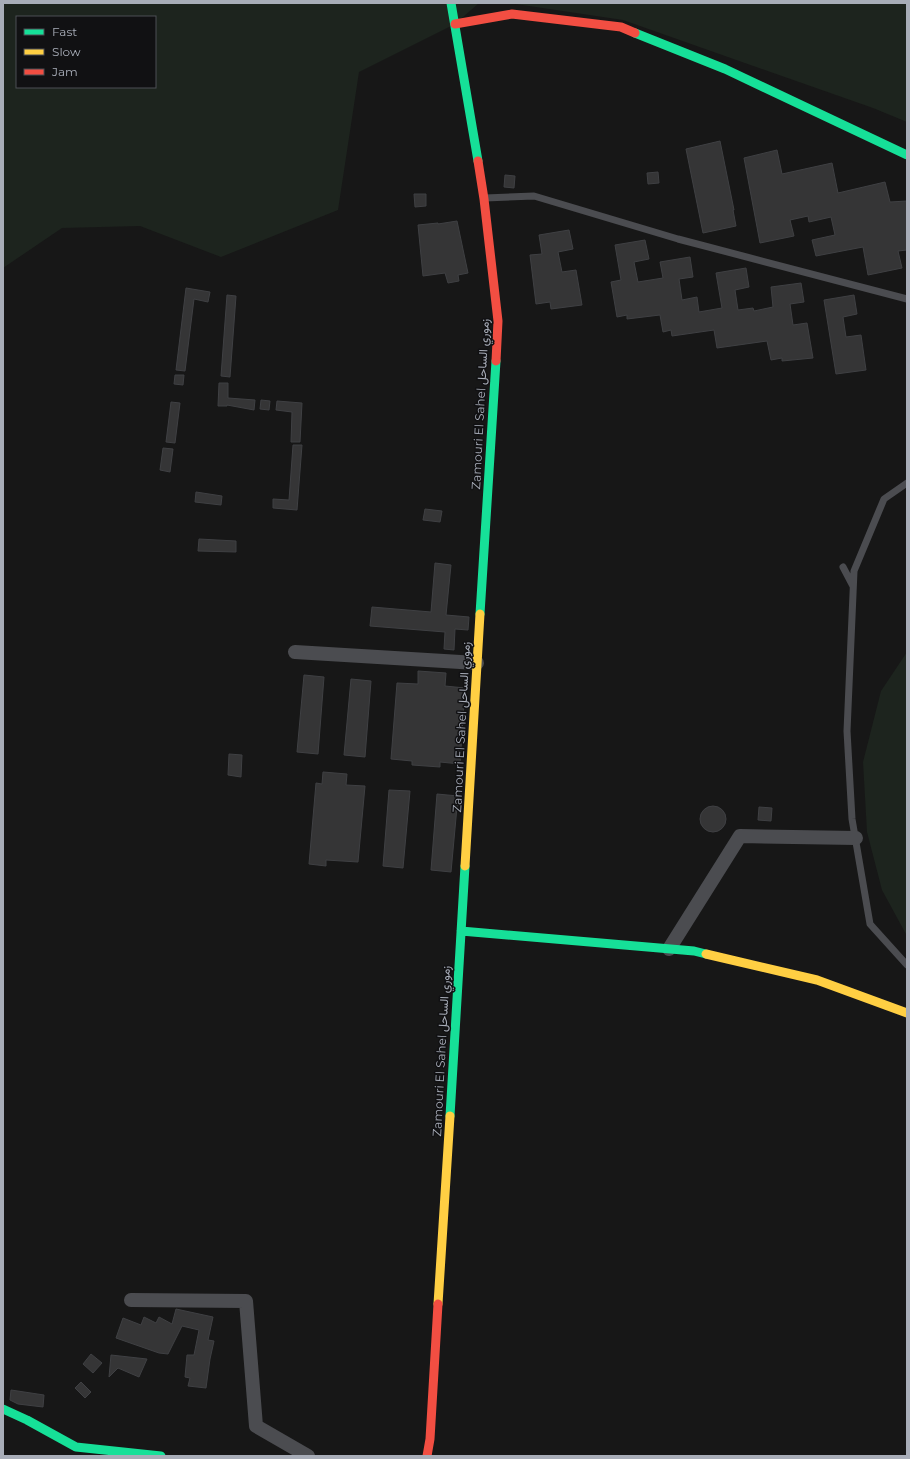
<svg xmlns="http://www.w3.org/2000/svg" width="910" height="1459" font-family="Montserrat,Vazirmatn,sans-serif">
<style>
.green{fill:#1d241e;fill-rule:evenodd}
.building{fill:#353536;stroke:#3f4043}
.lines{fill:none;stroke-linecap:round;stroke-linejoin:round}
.lane{stroke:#4b4c50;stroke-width:7}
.street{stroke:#4b4c50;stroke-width:14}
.fast{stroke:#16e098;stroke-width:9}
.slow{stroke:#ffcf43;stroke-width:9}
.jam{stroke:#f24e42;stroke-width:9}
.labels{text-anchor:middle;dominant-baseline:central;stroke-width:3;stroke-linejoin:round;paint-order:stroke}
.street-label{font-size:12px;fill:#a8adb8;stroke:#111113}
</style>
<rect width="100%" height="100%" fill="#171717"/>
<path class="green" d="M3,3H479L455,24L359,72L338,210L221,257L140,226L62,228L3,268ZM17,17H155V87H17Z
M509,3H907V122L873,108L623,20Z
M907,652V936L882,890L867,832L863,762L881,691Z"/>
<path class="building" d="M720,141L734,210H733L736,226L703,233L686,149Z
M777,150L782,174L832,163L838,193L885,182L890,202L907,201V250L898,251L902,268L868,275L863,247L816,256L812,240L835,235L831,217L809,222L808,216L790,220L794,236L760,243L744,158Z
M658,172L659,183L648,184L647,173Z
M505,175L515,176L514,188L504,187Z
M414,194H426V206L415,207Z
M457,221L468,273L458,275L459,281L448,283L445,273L423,276L418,225L438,223V224Z
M569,230L573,249L558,252L562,272L576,270L582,305L551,309L550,302L536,304L530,255L542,254L539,235Z
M645,240L649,259L634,262L638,282L663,278L660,262L690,257L693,277L679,279L682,300L697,297L699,312L722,308L716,273L746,268L749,287L735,290L738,310L753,308L754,311L773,307L771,287L801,283L804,302L790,304L793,325L807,323L813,358L782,361V358L771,360L767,341L717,348L714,330L672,336L671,330L663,332L660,315L627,319V315L617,317L611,282L621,280L615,245Z
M186,288L210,292L208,302L194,299L185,371L176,370Z
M227,295L236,296L230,377L221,376Z
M854,295L857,314L843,317L846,337L861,335L866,370L836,374L824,300Z
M175,375H184L183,385L174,384Z
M219,383H228V398L255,400L254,410L227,405V406H218Z
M261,400L270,401L269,410L260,409Z
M277,401L302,403L300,442H291L292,412L276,410Z
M171,402L180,403L175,443L166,442Z
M293,445H302L297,510L273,508V499L289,500Z
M163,448L173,449L170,472L160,470Z
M196,492L222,496L221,505L195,502Z
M425,509L442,511L440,522L423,520Z
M199,539L236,541V552L198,551Z
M435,563L451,565L446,615L469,617L468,630L455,629L454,650L444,649L445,632L370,626L372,607L431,612Z
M418,671L446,673L445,686L465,688L460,764L440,762V767L412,765V761L391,759L397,683L418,684Z
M304,675L324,677L318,754L297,752Z
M351,679L371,681L365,757L344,755Z
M229,754L242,755L241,777L228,775Z
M323,772L347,774L346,785L365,786L358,862L326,860V866L309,864L316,783L322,784Z
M389,790L410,791L403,868L383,866Z
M437,794L458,796L451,872L431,870Z
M700 819a13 13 0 1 1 26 0a13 13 0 1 1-26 0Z
M759,807L772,808L771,821L758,820Z
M176,1309L213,1317L208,1340L214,1341L210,1359L206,1388L188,1386L190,1378L185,1377L187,1355H194L199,1330L182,1326L168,1354L159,1353L116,1338L123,1318L141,1325L144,1317L156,1323L159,1317L172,1324Z
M91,1354L102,1363L93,1373L83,1364Z
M111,1355L147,1359L139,1377L118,1368L109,1377Z
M81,1382L91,1392L85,1398L75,1388Z
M11,1390L44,1395L43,1407L18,1404L10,1400Z"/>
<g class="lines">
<path class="lane" d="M485,198L534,196L678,239L907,299
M907,483L884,499L854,571L847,731L852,819L870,924L907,965
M843,567L853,586"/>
<path class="street" d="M295,652L477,663
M669,949L740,836L856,838
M131,1300L246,1301L256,1426L308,1456"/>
<path class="fast" d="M451,3L478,161
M635,33L725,69L907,155
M480,614L496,361
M461,931L694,951L706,954
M450,1116L465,866
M3,1409L27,1420L76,1447L161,1456"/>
<path class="slow" d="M465,866L480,614
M706,954L817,980L907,1013
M438,1304L450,1116"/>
<path class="jam" d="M455,24L512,14L621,27L635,33
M478,161L484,199L498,321L496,361
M427,1456L430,1439L438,1304"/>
</g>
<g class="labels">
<g class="street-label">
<text transform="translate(480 404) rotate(-87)">Zamouri El Sahel زموري الساحل</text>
<text transform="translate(461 727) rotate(-87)">Zamouri El Sahel زموري الساحل</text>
<text transform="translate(441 1051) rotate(-87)">Zamouri El Sahel زموري الساحل</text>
</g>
</g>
<rect width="910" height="1459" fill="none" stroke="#a8adb8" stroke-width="8"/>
<rect x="16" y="16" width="140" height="72" fill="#111113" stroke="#4d4f55"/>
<rect x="24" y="29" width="20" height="6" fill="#16e098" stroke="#4d4f55"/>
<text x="52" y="36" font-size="12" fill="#a8adb8">Fast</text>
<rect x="24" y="49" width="20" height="6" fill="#ffcf43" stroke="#4d4f55"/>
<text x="52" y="56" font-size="12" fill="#a8adb8">Slow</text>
<rect x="24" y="69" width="20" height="6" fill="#f24e42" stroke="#4d4f55"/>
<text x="52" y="76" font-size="12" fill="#a8adb8">Jam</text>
</svg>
